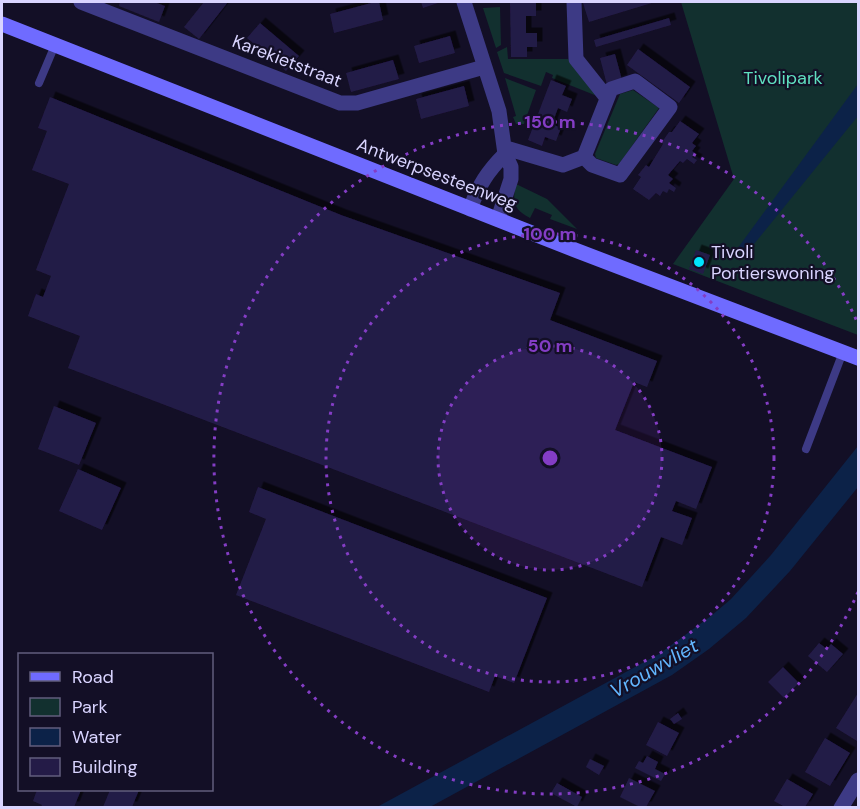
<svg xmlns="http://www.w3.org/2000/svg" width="860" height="809" font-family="'DM Sans',sans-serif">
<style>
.green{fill:#12302f}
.water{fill:#0c2248}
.building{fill:#241b47;filter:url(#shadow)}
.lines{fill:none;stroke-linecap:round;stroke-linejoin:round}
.service{stroke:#3d3a85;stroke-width:8}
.minor{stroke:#3d3a85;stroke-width:15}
.secondary{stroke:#6f6bff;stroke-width:15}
.ring{fill:none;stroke:#843dc5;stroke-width:3;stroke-dasharray:3 6}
.poi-dot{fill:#00e5ff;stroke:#130f26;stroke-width:2}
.labels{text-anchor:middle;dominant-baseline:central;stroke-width:4.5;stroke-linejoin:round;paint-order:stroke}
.street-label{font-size:18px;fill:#d9d4ff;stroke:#130f26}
.park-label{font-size:18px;fill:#5fe0c0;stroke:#130f26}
.poi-label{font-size:18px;fill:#d9d4ff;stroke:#130f26;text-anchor:start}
.water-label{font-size:20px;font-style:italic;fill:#62b6ff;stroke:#130f26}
.centre{fill:#843dc5;stroke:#130f26;stroke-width:3}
.ring-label{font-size:18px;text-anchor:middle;font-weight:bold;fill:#843dc5;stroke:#130f26;stroke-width:4.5;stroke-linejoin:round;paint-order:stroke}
</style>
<defs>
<filter id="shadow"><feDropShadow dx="5.5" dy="-5.5" stdDeviation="0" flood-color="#0009"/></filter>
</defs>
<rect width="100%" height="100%" fill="#130f26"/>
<path class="green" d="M681,2H858V335L673,264L734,179Z
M500,7L501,45L496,48L483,8Z
M507,47L508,59H568L597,96L552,78L553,75L546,72L541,86L504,73L497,52Z
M505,78L536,90L524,124H516L513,117L516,116Z
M633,90L659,108L619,164L616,165L596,158L595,154L620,94Z
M516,184L547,199L577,229L550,219L552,215L535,208L530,218C514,210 512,202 516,184Z"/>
<path class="water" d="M858,84V116L746,254L737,249Z
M858,446V487L790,571L746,618L709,649L672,675L430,807H377L659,654L711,616L731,599L771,555Z"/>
<path class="building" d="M120,2H154L165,6L159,22L119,6Z
M204,2H228L199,39L184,27Z
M375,2H379L383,20L334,33L330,14Z
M421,2H441L423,8Z
M510,2H536V16H526V33H537V47H527V57H511Z
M587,2H655L589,22L583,3Z
M669,18L671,25L596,47L594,40Z
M260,23L299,56L286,71L247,38Z
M450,36L455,53L419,63L414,46Z
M638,49L690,87L679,103L627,65Z
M615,54L622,80L607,85L600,58Z
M393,60L399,79L351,92L346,73Z
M551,80L566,86L562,95L572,99L567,112L558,108L552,124L561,128L556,141L545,137L542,146L528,140Z
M464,86L469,106L421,119L416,99Z
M50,97L341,215L560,293L550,320L657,361L647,387L634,382L615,430L712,467L696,509L676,501L672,511L692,518L682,545L661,537L642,587L68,368L80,336L28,316L36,294L43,297L51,276L36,270L69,184L32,170L47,131L38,128Z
M680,121L699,134L692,143L696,146L692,151L695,153L692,157L697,160L694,164L687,159L683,163L680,161L668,175L673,179L669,183L676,188L674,192L669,189L667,193L663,191L660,196L656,193L649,200L633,189L641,177L638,175L646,165L649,167L663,144L662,142L669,132H672Z
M696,250L710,255L703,274L689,269Z
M54,406L96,423L79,465L38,449Z
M78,469L121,488L102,530L59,511Z
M258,487L547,598L514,683L495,676L489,692L236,595L266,519L249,512Z
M819,643L827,649L831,644L843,654L827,672L808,656Z
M783,667L799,683L784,698L768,682Z
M858,693V739L857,741L836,728Z
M678,713L682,719L674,724L670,719Z
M658,722L679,733L667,756L646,745Z
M825,738L850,753L830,786L805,772Z
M647,756L658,762L655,769L665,774L661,781L635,768L639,761L643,763Z
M590,759L604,766L599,775L586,767Z
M629,778L655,791L646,807H640L620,797Z
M787,779L813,794L805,807H785L774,801Z
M557,783L582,797L577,807L551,793Z
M37,790H81L74,807H41L42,805L33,801Z
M110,790H139L132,807H103Z"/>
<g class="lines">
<path class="service" d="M39,83L55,45
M806,449L843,352"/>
<path class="minor" d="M81,2L340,103H357L484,67
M464,2L499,111L505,154L511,167V179L498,219
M574,2L576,59L607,98
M506,148L563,165L584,157L611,89L635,81L670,107L620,175L592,165L584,157
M470,209C479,185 487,172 505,154
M841,808L858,780"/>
<path class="secondary" d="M2,24L575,250L858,358"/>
</g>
<circle cx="550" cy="458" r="112" fill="#843dc5" fill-opacity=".12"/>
<g class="ring">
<circle cx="550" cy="458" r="112"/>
<circle cx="550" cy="458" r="224"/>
<path d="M858 592A336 336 0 1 1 858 324"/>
</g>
<circle class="poi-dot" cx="699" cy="262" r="6"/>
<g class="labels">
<g class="street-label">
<text transform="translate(287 61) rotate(21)">Karekietstraat</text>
<text transform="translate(437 174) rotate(21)">Antwerpsesteenweg</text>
</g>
<g class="park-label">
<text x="783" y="78">Tivolipark</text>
</g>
<g class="poi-label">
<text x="711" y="252">Tivoli<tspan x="711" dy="21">Portierswoning</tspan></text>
</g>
<g class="water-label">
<text transform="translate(654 668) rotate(-30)">Vrouwvliet</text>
</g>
</g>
<circle cx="550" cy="458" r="9" class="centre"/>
<g class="ring-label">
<text x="550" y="128">150 m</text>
<text x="550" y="240">100 m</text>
<text x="550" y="352">50 m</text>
</g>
<rect width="860" height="809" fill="none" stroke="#d9d4ff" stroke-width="6"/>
<rect x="18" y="653" width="195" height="138" fill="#130f26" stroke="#625e7d" stroke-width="1.5"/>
<rect x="30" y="672" width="30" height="9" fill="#6f6bff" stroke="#625e7d" stroke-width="1.5"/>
<text x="72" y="683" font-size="18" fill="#d9d4ff">Road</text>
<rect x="30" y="698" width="30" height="18" fill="#12302f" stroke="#625e7d" stroke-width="1.5"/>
<text x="72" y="713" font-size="18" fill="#d9d4ff">Park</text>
<rect x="30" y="728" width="30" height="18" fill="#0c2248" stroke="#625e7d" stroke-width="1.5"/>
<text x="72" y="743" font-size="18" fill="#d9d4ff">Water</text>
<rect x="30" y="758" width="30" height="18" fill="#241b47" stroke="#625e7d" stroke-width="1.5"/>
<text x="72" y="773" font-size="18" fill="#d9d4ff">Building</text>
</svg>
